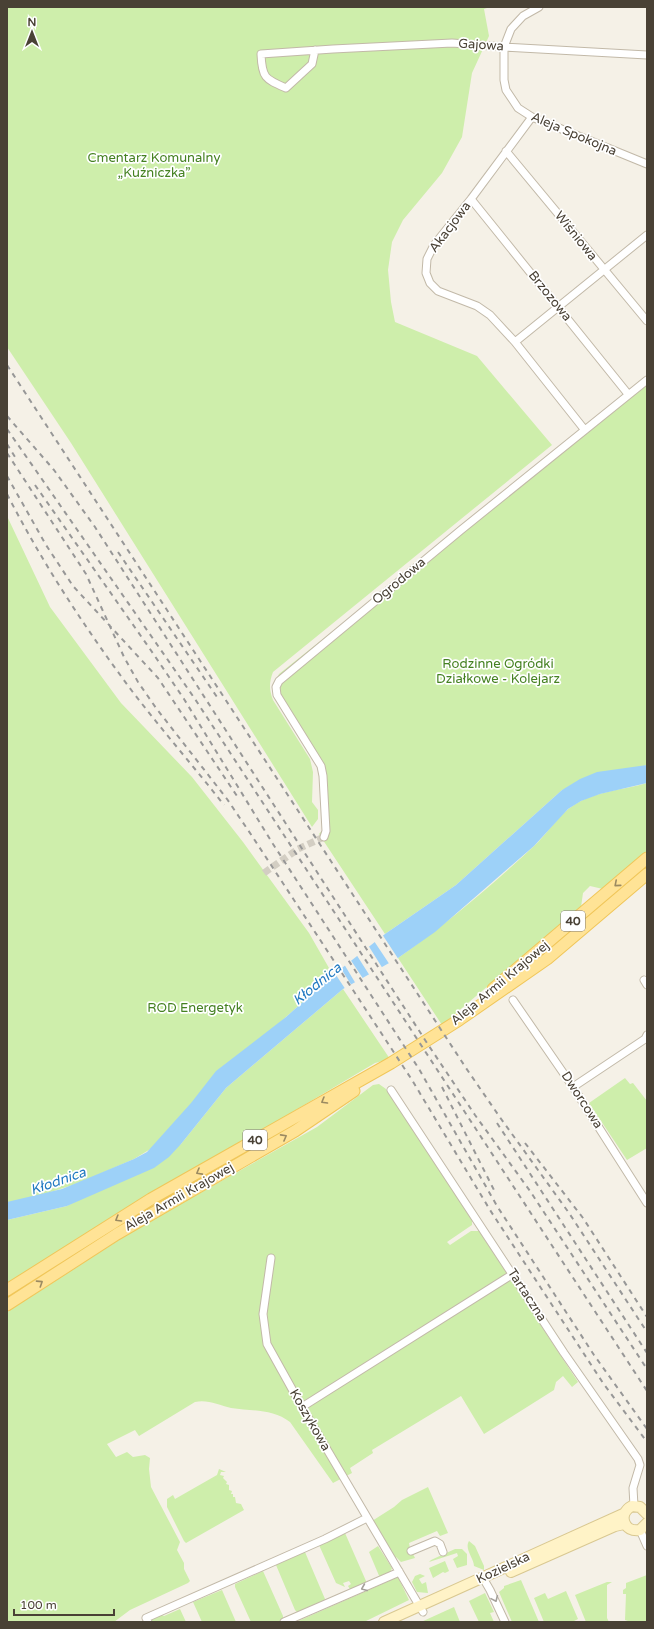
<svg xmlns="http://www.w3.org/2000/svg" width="654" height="1629" font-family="'Varela Round',sans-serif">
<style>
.green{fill:#ceeeab}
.water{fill:#9dd1f8}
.pier{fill:#f5f1e7}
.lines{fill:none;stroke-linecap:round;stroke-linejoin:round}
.street-tunnel{stroke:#d3cec3;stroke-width:7;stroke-dasharray:7 3.5;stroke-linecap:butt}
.street-casing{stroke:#c2b9a8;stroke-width:9}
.secondary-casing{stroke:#d9c891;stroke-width:12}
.primary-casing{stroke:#f0c659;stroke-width:13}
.street{stroke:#fff;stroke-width:7}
.secondary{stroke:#fff3c7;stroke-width:10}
.primary{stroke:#ffe396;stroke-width:11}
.rail{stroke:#979797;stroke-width:2;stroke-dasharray:5 5;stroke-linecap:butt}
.oneway{stroke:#9b8a61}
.oneway2{stroke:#a4a09a}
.labels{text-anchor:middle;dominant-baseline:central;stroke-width:3.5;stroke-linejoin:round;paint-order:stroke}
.shield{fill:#fff;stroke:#807a72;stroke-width:1}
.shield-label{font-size:12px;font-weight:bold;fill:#494135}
.street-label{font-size:13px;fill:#494135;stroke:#fff}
.park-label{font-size:13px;fill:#448121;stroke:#fff}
.water-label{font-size:14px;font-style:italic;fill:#227ac1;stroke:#fff}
</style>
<rect width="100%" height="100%" fill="#f5f1e7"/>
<path class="green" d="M7,7H490L484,9L489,36L472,73L462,137L442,173L403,220L392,242L388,270L391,302L395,322L477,356L552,445L273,672C269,682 269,690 273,700L310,759L313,772L312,802L318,810V819L312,827L71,443L7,347Z
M647,378V765L562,790L456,885L385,934L319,834L324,828L322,765L282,702L275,683L279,674L377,596Z
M7,516L50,607L121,703L192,777L243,842L309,933L329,968L326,971L330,969L333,975L258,1042L157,1145L134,1159L79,1183L32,1198L7,1203Z
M647,783V851L603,889L590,886L583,893L581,907L442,1025L398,958C446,924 491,886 534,846C548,833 558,815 574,805C596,791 623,790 647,783Z
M343,989L390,1059L375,1063L240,1143L7,1287V1220L67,1206L181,1144L226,1088Z
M625,1078L630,1084L633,1083L647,1101V1148L627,1160L589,1103Z
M379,1084L386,1089L472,1220V1225L469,1227L447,1242L450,1245L471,1231H479L578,1382L572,1387L563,1376L556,1382L554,1390L484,1434L461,1396L372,1450L373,1453L350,1468L352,1473L333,1483L290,1422C273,1409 251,1411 231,1408C219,1405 207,1399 195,1402L139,1436L135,1430L107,1444L116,1457L127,1452L133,1457L145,1455L150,1458L149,1469L151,1487L180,1542L177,1550L184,1563V1569L190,1581L188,1583L130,1610L114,1622H7V1312L136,1229L317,1127L373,1085Z
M219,1469L226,1472H221L220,1475L224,1476L223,1478L227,1482L226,1484L229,1485V1490L232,1491L231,1494H233V1497H235L236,1503L241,1504L244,1510L186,1543L184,1541L167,1507V1499L173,1495L175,1499L217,1475Z
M428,1487L448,1533L440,1536L437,1531L409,1543L410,1548L408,1549L410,1555L413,1554L415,1558L401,1562L396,1557L395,1558L372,1521L394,1507L402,1500Z
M345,1533L366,1581V1583L351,1591L348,1586L351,1584L349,1581L343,1583L345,1587L336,1583L319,1545Z
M469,1541L475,1546L484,1566V1570L474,1566C474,1558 464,1549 469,1541Z
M378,1546L392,1568L390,1573L380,1578L369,1552Z
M455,1549H462L467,1554V1565L457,1568L453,1559L458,1556L457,1553L429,1562L431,1560Z
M305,1552L325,1599L324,1602L298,1613L295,1610L276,1565Z
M445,1561L449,1571L445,1573L443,1572L433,1578L429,1568Z
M263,1571L283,1616V1620L281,1622H251L235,1587V1584Z
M420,1574L425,1576L419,1579L422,1584L426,1582L428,1593L417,1592L412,1582L415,1576Z
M647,1575V1622H631L625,1620L626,1594H623V1590L626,1588V1583Z
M398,1577L409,1600L364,1622H296Z
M521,1580L539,1622H512L499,1592L504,1588V1586Z
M607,1582H612L607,1585V1618L609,1622H586L575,1595Z
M222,1590L236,1622H202L193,1602Z
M566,1591L578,1619L572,1622H544L534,1598L545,1593L548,1599Z
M485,1593L494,1612L490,1613L494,1622H479L469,1601Z
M454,1607L460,1622H421Z
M180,1609L186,1622H150L152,1617L160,1614L164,1616Z"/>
<path class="water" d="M647,765V783L600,794L581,801L568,809L534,846L435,932L398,958L343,989L226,1088L181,1144L169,1157L154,1168L67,1206L7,1220V1202L62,1189L134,1159L147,1152L191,1103L216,1071L286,1017L333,975L385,934L456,885L562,790L580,779L597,772Z"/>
<path class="pier" d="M382,934L399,960L390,965L374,941Z
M368,945L383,969L370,976L356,954Z
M350,959L364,980L356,984L344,964Z
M340,967L352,986L346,990L334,972Z"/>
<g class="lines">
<path class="street-tunnel" d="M264,873L298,849L324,837"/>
<g class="street-casing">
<path id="street" d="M539,7L523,16L511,29L504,47V80L506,90L518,108L532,117L647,164
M315,50L312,64L286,88C265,79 262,78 261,54L333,49L452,43L504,47L647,55
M532,117L471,199L434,245L427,259L426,273L430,283L438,291L477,306L490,315L515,342L584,429
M506,151L647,321
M471,199L628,394
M515,342L647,235
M324,837L326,831L323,776L321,766L277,695L276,687L279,681L461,530L647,380
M644,980L647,985
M513,1000L573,1087L647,1203
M573,1087L645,1039L647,1035
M391,1090L564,1353L638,1459L640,1465L633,1488L634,1506
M271,1258L263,1314L267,1344L302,1407L423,1612
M302,1407L513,1274
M640,1530L647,1546
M411,1551L435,1541L440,1544L443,1552
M483,1578L490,1590L505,1622
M148,1622L146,1618L325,1539L367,1518
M284,1622L397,1573L399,1571"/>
</g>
<g class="secondary-casing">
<path id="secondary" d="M647,1514L640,1507L632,1506C617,1514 624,1533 640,1530L647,1523
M511,1572L615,1526L624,1524
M384,1622L623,1514"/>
</g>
<g class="primary-casing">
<path id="primary" d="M493,989L647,858
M7,1290L151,1199L391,1063L459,1020L547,959L647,874
M7,1305L117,1234L295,1131L354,1091"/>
</g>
<use href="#street" class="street"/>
<use href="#secondary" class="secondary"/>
<use href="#primary" class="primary"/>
<path class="rail" d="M7,365L466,1068L499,1116L569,1213L647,1332
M7,416L54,470L95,527L427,1043L475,1115L530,1191L647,1369
M7,429L195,699L647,1391
M7,444L15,457
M7,453L86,574L124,657L138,682L156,708L227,799L252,836L412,1080L490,1210L603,1383L647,1442
M7,476L46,545L73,586L158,678L237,796
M35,485L150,649L184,699L273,844L419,1069L497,1206L594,1355L647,1429
M7,494C43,564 85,628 132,691C162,730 194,767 224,805
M118,552L219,700
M442,1087L496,1194
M497,1123L647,1353
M525,1143L583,1218L647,1317"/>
</g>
<defs><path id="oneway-chevron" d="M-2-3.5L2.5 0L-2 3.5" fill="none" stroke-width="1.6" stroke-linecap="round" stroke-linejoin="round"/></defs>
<g class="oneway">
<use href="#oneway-chevron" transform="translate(617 884) rotate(139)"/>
<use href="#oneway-chevron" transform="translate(324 1101) rotate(150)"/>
<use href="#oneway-chevron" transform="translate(284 1137) rotate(-29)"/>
<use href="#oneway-chevron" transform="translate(199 1172) rotate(151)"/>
<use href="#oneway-chevron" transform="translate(118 1219) rotate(149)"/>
<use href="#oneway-chevron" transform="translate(40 1283) rotate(-33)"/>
</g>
<g class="oneway2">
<use href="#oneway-chevron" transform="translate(364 1588) rotate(157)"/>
<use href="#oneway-chevron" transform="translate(495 1599) rotate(66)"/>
</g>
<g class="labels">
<g class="shield">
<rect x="561" y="911" width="24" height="20" rx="3"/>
<rect x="243" y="1130" width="24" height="20" rx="3"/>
</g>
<g class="shield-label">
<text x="573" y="921">40</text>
<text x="255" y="1140">40</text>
</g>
<g class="street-label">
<text transform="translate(481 45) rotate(4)">Gajowa</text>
<text transform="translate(574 134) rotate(23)">Aleja Spokojna</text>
<text transform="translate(450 227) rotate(-53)">Akacjowa</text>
<text transform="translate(576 236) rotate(51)">Wiśniowa</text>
<text transform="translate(550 296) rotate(51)">Brzozowa</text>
<text transform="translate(399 581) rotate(-40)">Ogrodowa</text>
<text transform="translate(500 983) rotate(-40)">Aleja Armii Krajowej</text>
<text transform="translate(582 1100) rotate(57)">Dworcowa</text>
<text transform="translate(179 1197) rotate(-30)">Aleja Armii Krajowej</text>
<text transform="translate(527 1295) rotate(57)">Tartaczna</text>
<text transform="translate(310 1420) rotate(60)">Koszykowa</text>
<text transform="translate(503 1568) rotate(-25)">Kozielska</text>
</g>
<g class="park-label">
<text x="154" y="158">Cmentarz Komunalny<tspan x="154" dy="15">„Kuźniczka”</tspan></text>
<text x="498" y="664">Rodzinne Ogródki<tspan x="498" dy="15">Działkowe - Kolejarz</tspan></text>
<text x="195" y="1008">ROD Energetyk</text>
</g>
<g class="water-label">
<text transform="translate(317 984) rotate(-39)">Kłodnica</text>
<text transform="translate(58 1181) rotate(-19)">Kłodnica</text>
</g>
</g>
<rect width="654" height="1629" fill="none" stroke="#494135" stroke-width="16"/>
<g transform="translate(32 32)" stroke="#ffffff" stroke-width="3" paint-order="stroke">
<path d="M0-3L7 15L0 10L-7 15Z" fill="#494135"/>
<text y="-6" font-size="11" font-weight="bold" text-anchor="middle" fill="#494135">N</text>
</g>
<path d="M14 1609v6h100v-6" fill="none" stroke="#494135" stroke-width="2"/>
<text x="20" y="1609" font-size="12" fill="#494135" stroke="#ffffff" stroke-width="3" paint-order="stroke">100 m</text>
</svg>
